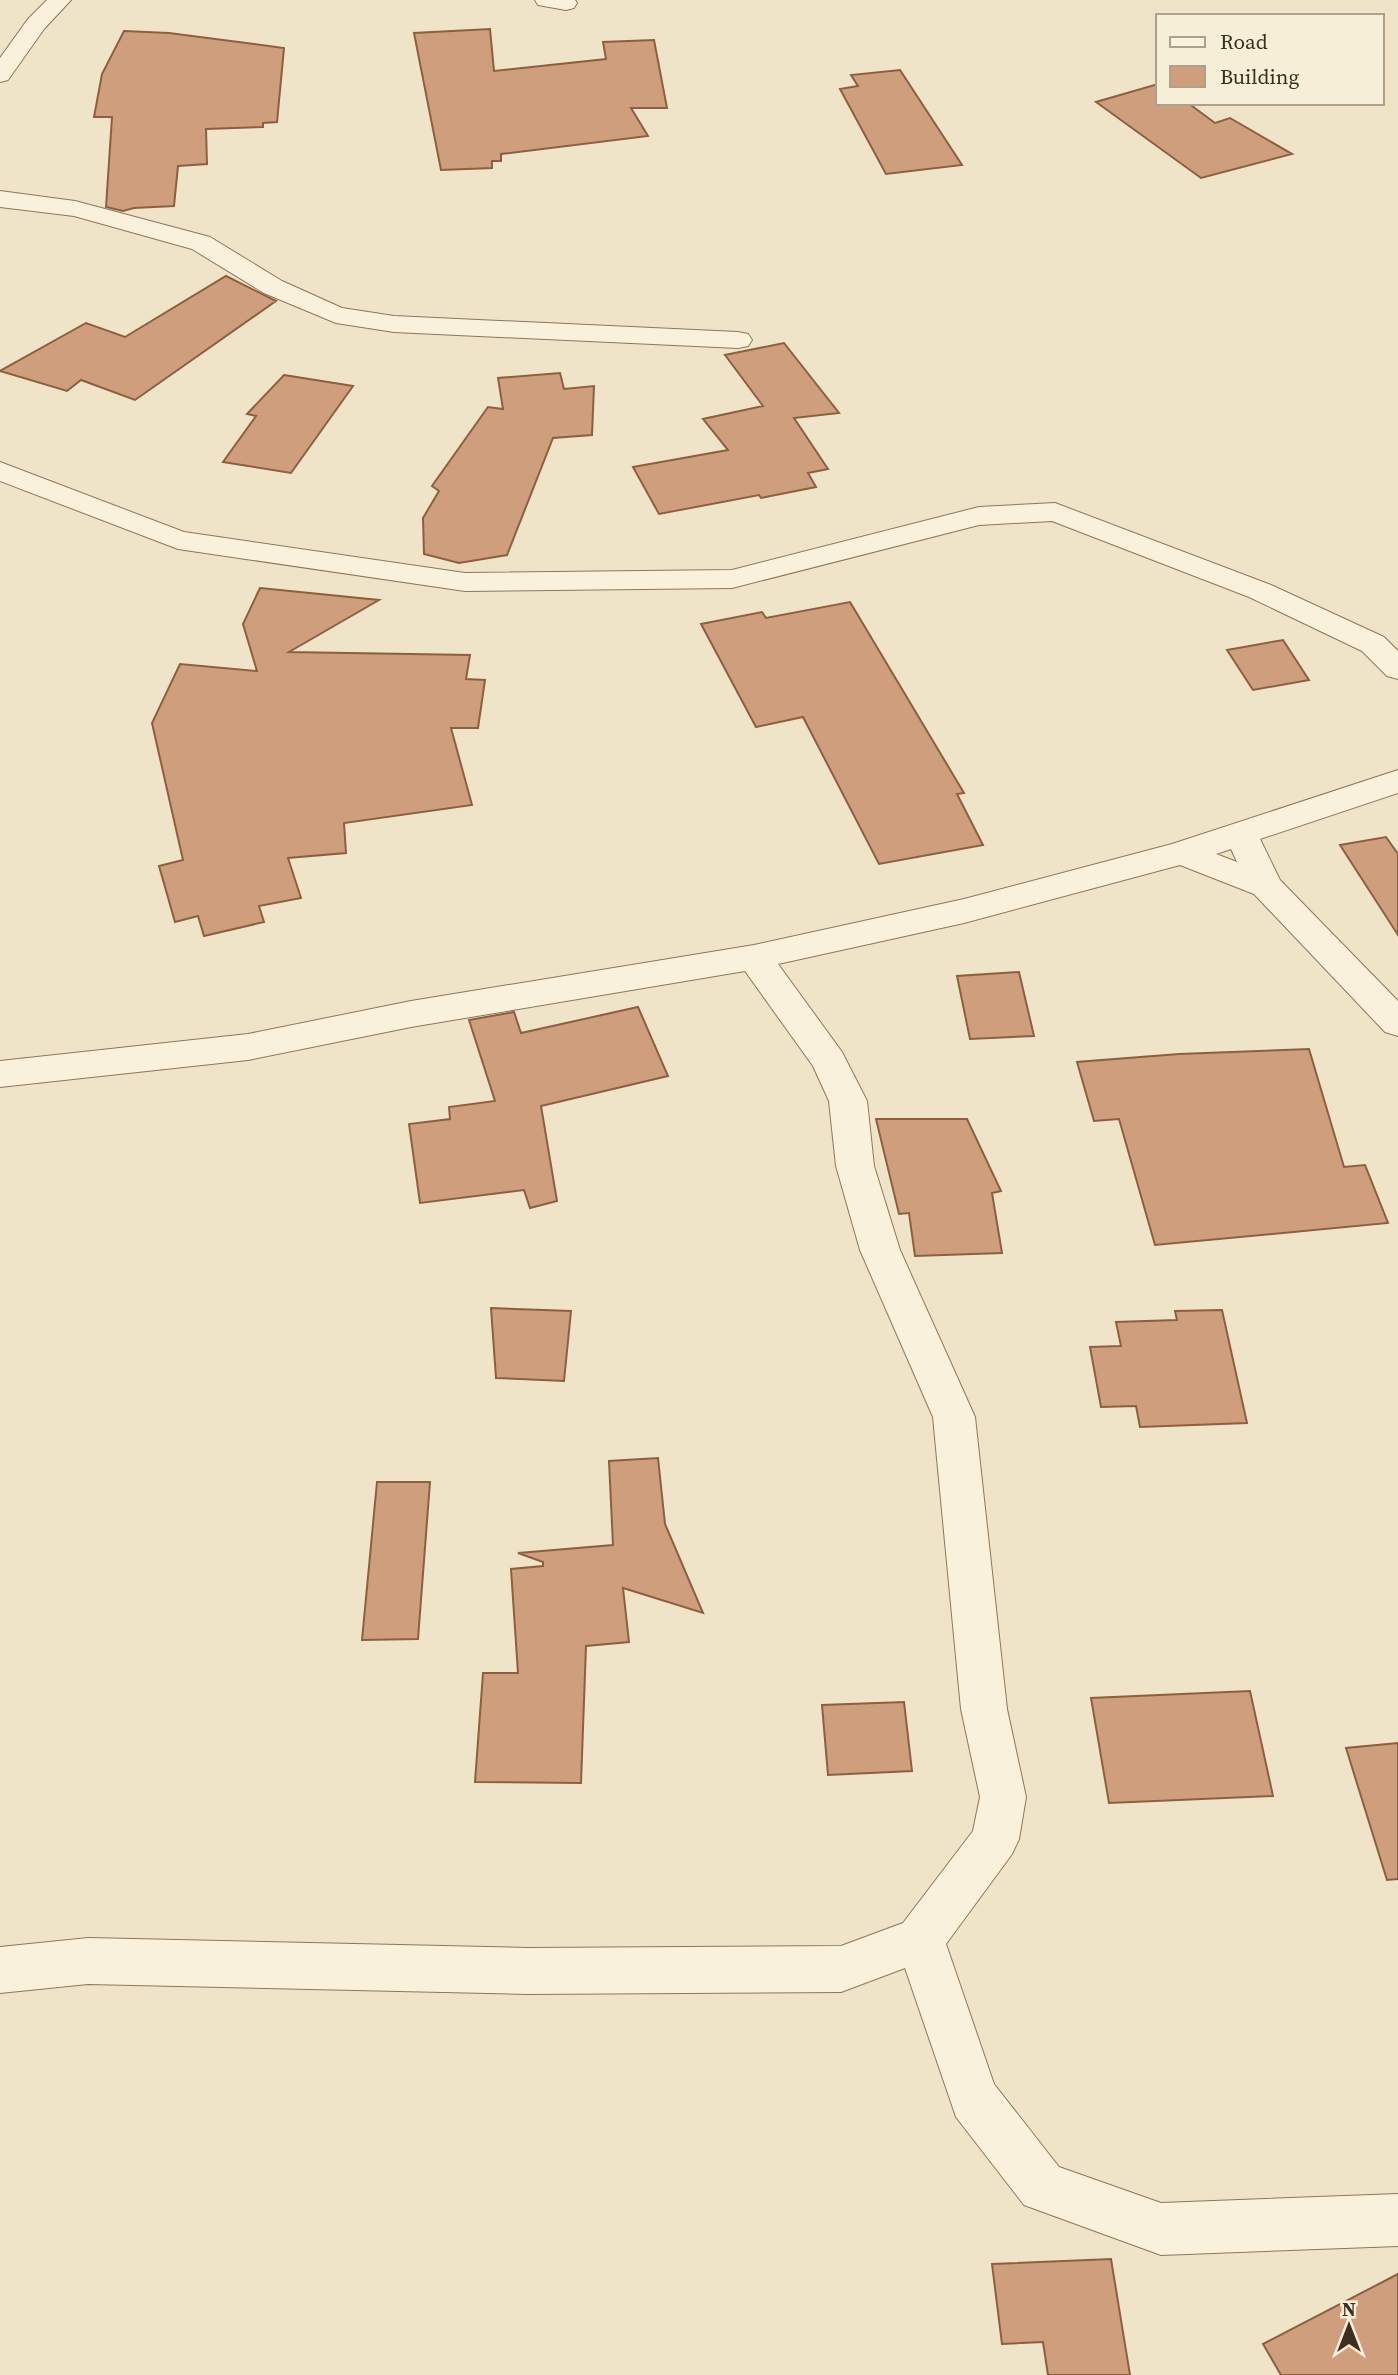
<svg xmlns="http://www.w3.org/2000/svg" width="1398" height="2375" font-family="'Source Serif 4',serif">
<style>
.building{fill:#cf9f7d;stroke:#8d5f41;stroke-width:2}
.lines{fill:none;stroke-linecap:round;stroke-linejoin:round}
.minor-casing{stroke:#8d765c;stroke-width:2}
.minor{fill:#faf1dc;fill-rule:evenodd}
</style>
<rect width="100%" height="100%" fill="#f0e4c8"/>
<path class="building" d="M490,29L494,71L606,59L603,42L654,40L667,108H631L648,136L501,154V161H492V168L441,170L414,33Z
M124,31L169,33L284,48L277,122L263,123V127L206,129L207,164L178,166L174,206L134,208L123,211L106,207L112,117H94L102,74Z
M900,70L962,165L886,174L840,89L858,86L851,75Z
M1158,84V103H1188L1215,123L1230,118L1292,154L1201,178L1096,102Z
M226,276L276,301L135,400L81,380L67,391L0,371L86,323L125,337Z
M784,343L839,413L794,418L828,469L808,473L816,487L761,498L759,495L659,514L633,467L728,450L703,419L763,406L725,355Z
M560,373L564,389L594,386L592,435L553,438L507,555L459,563L424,554L423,518L439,491L432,486L488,407L503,409L498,378Z
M284,375L353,386L291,473L223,462L256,416L247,414Z
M260,588L379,600L289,652L470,655L466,679L485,680L478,728H451L472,805L344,823L346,853L288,858L301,898L259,906L264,922L204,936L198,916L175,922L159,866L183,860L152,723L180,664L257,671L243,624Z
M850,602L964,793L957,794L983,845L879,864L803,717L756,727L701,624L762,612L766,618Z
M1283,640L1309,680L1253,690L1227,650Z
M1386,837L1398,854V935L1340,845Z
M1019,972L1034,1036L970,1039L957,976Z
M638,1007L668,1076L541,1106L557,1201L530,1208L524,1190L420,1203L409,1124L450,1119L449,1107L495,1101L469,1020L514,1012L521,1033Z
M1309,1049L1344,1167L1365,1165L1388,1223L1155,1245L1119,1119L1094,1121L1077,1062L1179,1054Z
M876,1119H967L1001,1191L992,1193L1002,1253L915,1256L909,1213L899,1214Z
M491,1308L571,1311L564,1381L496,1378Z
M1222,1310L1247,1423L1140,1427L1136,1406L1101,1407L1090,1347L1121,1346L1116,1322L1177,1320L1175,1311Z
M658,1458L665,1524L703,1613L623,1588L629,1642L586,1646L581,1783L475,1782L483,1673H518L511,1569L543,1566V1562L518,1553L613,1545L609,1461Z
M377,1482H430L418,1639L362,1640Z
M1250,1691L1273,1796L1109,1803L1091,1698Z
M904,1702L912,1771L828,1775L822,1705Z
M1398,1743V1879L1387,1880L1346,1748Z
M1111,2259L1130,2375H1048L1043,2342L1002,2344L992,2264Z
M1398,2274V2375H1281L1263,2344Z"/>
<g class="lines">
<g class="minor-casing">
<path id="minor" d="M47,0H71L44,29L8,80L0,82V58L28,19Z
M535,0H575L577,3L574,8L566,10L538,5Z
M0,191L75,201L210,237L282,281L342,308L394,316L738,332L748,334L752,340L748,346L738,348L394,332L336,323L264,293L192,249L74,216L0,207Z
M0,462L184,532L465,573L732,570L979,507L1055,503L1271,585L1384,637L1398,651V679L1387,676L1362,651L1249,597L1052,521L979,525L732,588L465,591L178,549L0,481Z
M1398,770V793L1260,839L1280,880L1398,1001V1036L1385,1032L1254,894L1180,865L964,923L778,964L842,1052L867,1101L874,1166L900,1250L975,1417L1007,1709L1026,1797L1019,1839L1012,1854L946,1944L994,2084L1059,2167L1161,2203L1398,2194V2246L1161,2255L1024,2205L956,2117L905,1968L841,1992L528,1994L88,1984L0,1993V1947L88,1938L528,1948L841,1946L903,1923L973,1831L980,1797L961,1709L933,1417L860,1250L836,1166L829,1101L813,1066L745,971L411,1027L248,1060L0,1087V1061L248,1034L411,1001L754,945L964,899L1172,844ZM1231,849L1237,862L1216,854Z"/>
</g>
<use href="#minor" class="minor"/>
</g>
<rect x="1156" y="14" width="228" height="91" fill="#f7eed8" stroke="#ada18e" stroke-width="2"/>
<rect x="1170" y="37" width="35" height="10" fill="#faf1dc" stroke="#ada18e" stroke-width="2"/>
<text x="1220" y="49" font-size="21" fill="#3d2e20">Road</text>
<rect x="1170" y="66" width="35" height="21" fill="#cf9f7d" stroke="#ada18e" stroke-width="2"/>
<text x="1220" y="84" font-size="21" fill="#3d2e20">Building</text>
<g transform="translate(1349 2326)" stroke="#f7eed8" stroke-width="5" paint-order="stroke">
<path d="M0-5L12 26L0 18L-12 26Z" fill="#3d2e20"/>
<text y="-10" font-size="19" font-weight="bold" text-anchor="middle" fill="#3d2e20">N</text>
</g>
</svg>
